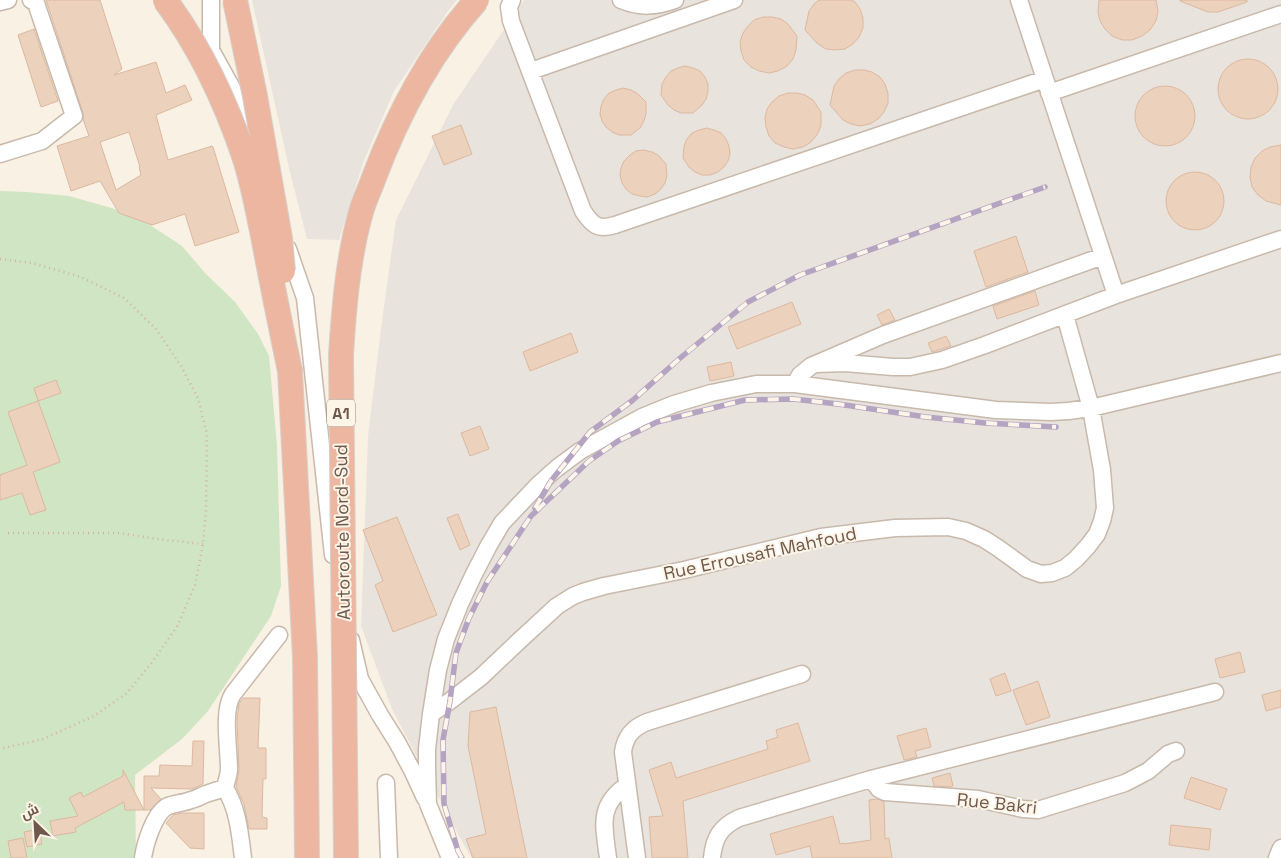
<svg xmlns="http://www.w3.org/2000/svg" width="1281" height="858" font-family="'Space Grotesk',Cairo,sans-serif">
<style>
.industrial{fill:#e9e3dd}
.green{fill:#d0e5c3}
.building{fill:#ecd1bd;stroke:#dcb89f;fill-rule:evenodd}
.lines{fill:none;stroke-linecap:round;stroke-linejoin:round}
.minor-casing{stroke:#c8b9ab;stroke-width:19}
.highway-casing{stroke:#d6d1cd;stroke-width:26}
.path{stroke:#d0b5a1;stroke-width:2.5;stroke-dasharray:1 4;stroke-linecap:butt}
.minor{stroke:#fff;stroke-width:16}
.highway{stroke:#edb6a0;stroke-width:24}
.rail-casing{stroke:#b4a3c1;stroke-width:5.5}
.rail{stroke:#fdf5e8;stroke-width:4;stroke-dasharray:11;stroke-linecap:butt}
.highway-bridge-casing{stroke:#d6d1cd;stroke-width:26;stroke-linecap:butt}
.highway-bridge{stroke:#edb6a0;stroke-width:24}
.labels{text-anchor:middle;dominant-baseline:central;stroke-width:4;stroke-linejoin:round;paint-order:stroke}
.shield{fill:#fdf5e8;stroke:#99887b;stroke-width:1}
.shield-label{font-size:16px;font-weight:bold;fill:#6e594c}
.street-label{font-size:18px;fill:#6e594c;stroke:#fdf5e8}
</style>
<rect width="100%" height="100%" fill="#f9f1e3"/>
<path class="industrial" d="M252,0H457L448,11L394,91L363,163L339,240L307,239L289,168Z
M524,0H1281V858H471L418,759L392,709L361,626L368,436L382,321L396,220L453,105Z"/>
<path class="green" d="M0,191L27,192L69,196L115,209L150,225L182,246L206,274L235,302L258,334L269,356L277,446L281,586L271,616L208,711L182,739L135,775L136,858H0Z"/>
<path class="building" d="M46,0H100L122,69L114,75L156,62L166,93L185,85L192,100L156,115L168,160L212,146L213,147L239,232L195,246L185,214L152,225L119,213L100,181L71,191L57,146L89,136L83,119V113ZM129,132L140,167H139L141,175L116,190L100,142Z
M819,0H852L855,2L860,9L863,18V28L859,37L853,44L845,49L835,50L826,49L818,44L805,30L809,11L814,4Z
M1099,0H1156L1158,11L1156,21L1150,30L1142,36L1132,40H1122L1112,36L1105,29L1100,21L1098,12Z
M1180,0H1247V2L1218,12H1208L1180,1Z
M763,17H772L781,19L788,24L797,36L796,50L793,59L787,66L778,71L769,73L759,71L751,67L744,60L741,51L740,42L743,33L748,26L754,20Z
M34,29L58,101L41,107L18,35Z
M1218 89a30 30 0 1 1 60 0a30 30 0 1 1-60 0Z
M685,66L693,68L700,71L705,77L708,84V92L706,99L702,105L693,113H681L674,110L668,105L661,95L662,84L666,77L671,71L678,68Z
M855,70H864L872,72L880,77L885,84L888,93V103L884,112L878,119L870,124L860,126L851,124L843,120L830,105L834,86L839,79L846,73Z
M1135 116a30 30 0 1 1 60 0a30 30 0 1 1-60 0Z
M623,88L631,90L638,94L646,102V114L644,121L640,128L631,135H619L612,132L606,127L602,121L600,114L601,106L604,99L609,93L616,90Z
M788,93H797L805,95L813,100L821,112V126L817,135L811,142L803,147L793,149L784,147L775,143L769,136L766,127L765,118L767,109L772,102L779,96Z
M461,125L472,154L444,165L432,136Z
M707,128L714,130L721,133L726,139L729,146L730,154L728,161L724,167L718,172L710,175H702L695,172L689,167L683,158L684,146L687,139L692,133L699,130Z
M1281,145V205L1266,201L1258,195L1252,187L1250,177L1251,167L1255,158L1262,151L1270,147Z
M644,150L652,152L658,155L666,164L667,176L665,183L661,189L655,194L647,197L640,196L632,194L626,189L622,183L620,175L621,168L624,161L630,155L636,151Z
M1166 201a29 29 0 1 1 58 0a29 29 0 1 1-58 0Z
M1016,236L1028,272L986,287L974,251Z
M1035,291L1039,305L997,319L993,306Z
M792,302L801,324L737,349L728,327Z
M889,309L895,320L882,325L877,315Z
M571,333L578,352L530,371L523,352Z
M946,336L951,346L932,352L928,343Z
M731,362L734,376L710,381L707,367Z
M56,380L61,393L38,401L34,388Z
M38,401L60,462L33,472L46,510L30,515L22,493L0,500V475L27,465L8,412Z
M480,426L489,449L470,456L461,433Z
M458,514L470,545L460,550L447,518Z
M397,517L437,615L393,632L375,585L383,581L363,530Z
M1240,652L1245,672L1220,678L1215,659Z
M1005,673L1011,691L996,696L990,679Z
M1038,681L1050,717L1026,725L1013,690Z
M1281,690V707L1266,711L1262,695Z
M243,698H260L258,748H266V779H263L262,817L267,818V829H249L244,804L236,786L239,770L237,720L239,704Z
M496,707L527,858H473L466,839L486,834L468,746L470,712Z
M798,723L810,761L683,801L688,858H652L649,817L663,816L649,770L671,762L676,778L768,749L766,741L778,737L776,730Z
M926,728L931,747L915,751L917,757L904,760L897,736Z
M193,741H204L203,784L192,789L151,788L161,799L150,810H125L124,802L75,828L76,832L53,836L50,821L78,816L69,798L81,792L83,797L123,776V770L144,810V776H159L160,765L192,766Z
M950,773L953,786L949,787L934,786L932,778Z
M1191,777L1227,789L1220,810L1184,798Z
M878,799L884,802L885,839L889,838L892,858H812L810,846L776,855L770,834L833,816L840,844L844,843V844L871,840L869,800Z
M182,813H204V849L190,848L166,823L173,815Z
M1171,825L1211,829L1209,850L1169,845Z
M39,829L42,844L27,847L24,832Z
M23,838L27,858H11L8,841Z"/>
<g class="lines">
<g class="minor-casing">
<path id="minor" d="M512,0L509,7L511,21L583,211C593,226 598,230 615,225L1045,79
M621,0C641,8 655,7 675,0
M1019,0L1116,295
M0,2L8,0
M204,44L211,50L232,88L251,140
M211,50V0
M531,71L734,0
M1049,93L1281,14
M0,154L42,141L74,116L36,3L31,0
M288,249L305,298L333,555
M816,364L845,363L893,367H910L942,360L985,345L1116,295L1281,239
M795,384L800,375L811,366L883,335L1103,256
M351,640L360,679L380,715L397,742L412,770L425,798
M431,714L450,701L481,677L520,640L557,606L573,596L583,592L604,586L684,570L821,537L895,528L948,527L966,531L984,539L998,548L1027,569L1041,574L1052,573L1065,568L1076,559L1088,546L1097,534L1102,521L1105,508L1102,470L1091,408L1065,315
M871,779L879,789L885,792L978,799L1023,809L1038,810L1125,783L1148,771L1168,754L1176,751
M386,783L389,858
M143,858C145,844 154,813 168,806C176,803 184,803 191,800C196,799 201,796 206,794C212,792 218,790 225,788
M243,858C240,834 238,809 225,788C226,782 229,775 229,769C229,749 222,710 233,694L279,635
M450,858L428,804L427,768V749L431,714L438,670L446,639L460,604L474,574L489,545L502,523L538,485L557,468L580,451L642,417L674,404L711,393L756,384H795L996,410L1051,412L1068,411L1091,408L1281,363
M608,858C604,826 597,806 627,785
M637,858L623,752C625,737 632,728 647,722L802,674
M712,858C714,838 720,827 739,818L871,779L1215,692
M1277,858L1281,848"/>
</g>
<g class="highway-casing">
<path id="highway" d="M290,371L305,657L307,858"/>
</g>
<path class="path" d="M0,259L32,263L81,277L124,298L156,329L181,366L198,398L207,434L206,510L203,544L195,585L178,625L153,661L127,693L94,716L43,739L0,749
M8,533H119L157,539L203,544"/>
<use href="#minor" class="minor"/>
<use href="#highway" class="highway"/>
<g class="rail-casing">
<path id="rail" d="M535,508L551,481L590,432L633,400L679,359L748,302L800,275L1045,187
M462,858L458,851L444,804L443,740L450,701L456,653L469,618L487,582L531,516L589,461L618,441L657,422L745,400L793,399L838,404L926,417L985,423L1056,427"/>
</g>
<use href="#rail" class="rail"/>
<g class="highway-bridge-casing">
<path id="highway-bridge" d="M165,0C200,47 225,100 244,156C253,183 258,212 264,241C272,284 281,328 290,371
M235,0L255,96L280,238L283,271
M346,858L341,355C344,307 348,258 361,212C364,201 369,191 373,180C397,116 431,51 477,0"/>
</g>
<use href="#highway-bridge" class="highway-bridge"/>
</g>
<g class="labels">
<rect class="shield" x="327" y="399.5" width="28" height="27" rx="4"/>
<g class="shield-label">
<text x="341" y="413">A1</text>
</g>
<g class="street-label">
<text transform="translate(342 532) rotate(-91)">Autoroute Nord-Sud</text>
<text transform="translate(760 553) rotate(-12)">Rue Errousafi Mahfoud</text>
<text transform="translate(997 803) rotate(6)">Rue Bakri</text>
</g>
</g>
<g transform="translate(35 823) rotate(335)" stroke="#fdf5e8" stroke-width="4" paint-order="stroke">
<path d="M0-4L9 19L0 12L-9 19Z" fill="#6e594c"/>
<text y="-8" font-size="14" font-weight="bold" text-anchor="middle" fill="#6e594c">ش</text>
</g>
</svg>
